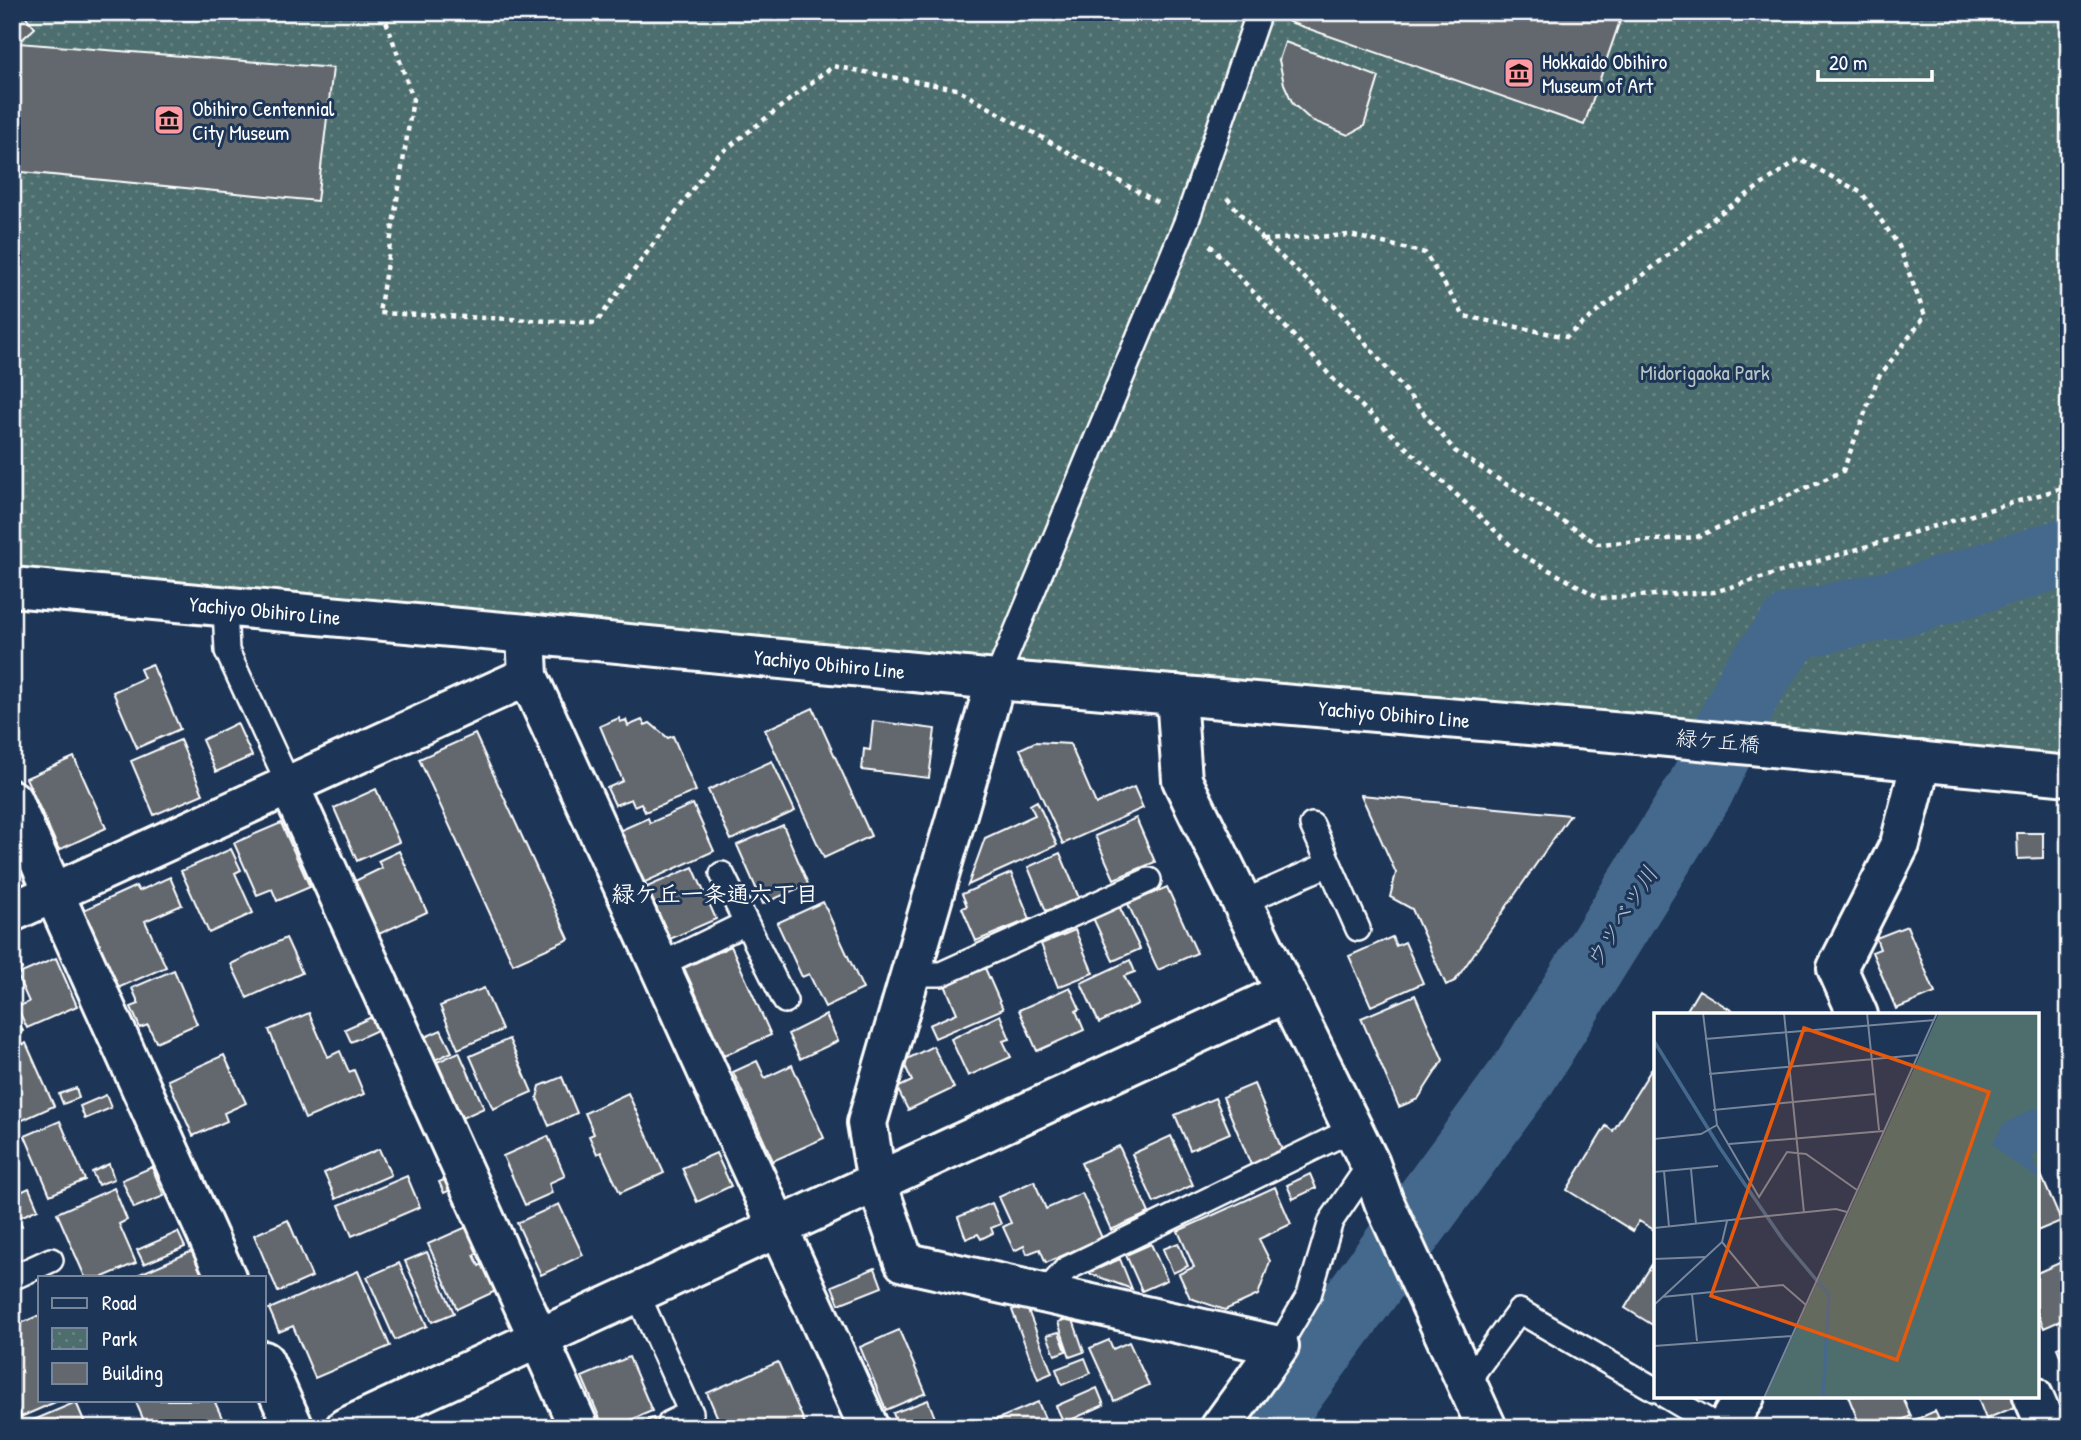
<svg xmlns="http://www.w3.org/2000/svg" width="2081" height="1440" font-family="'Patrick Hand','Klee One',sans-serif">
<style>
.park{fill:url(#park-dots);stroke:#a6b6b6;stroke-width:2}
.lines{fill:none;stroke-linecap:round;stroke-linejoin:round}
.river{stroke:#45698c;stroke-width:68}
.building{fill:#63686e;stroke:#fff;stroke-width:2}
.lane-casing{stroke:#fff;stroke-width:28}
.street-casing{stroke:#fff;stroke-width:44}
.secondary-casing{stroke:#fff;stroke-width:44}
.path{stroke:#fff;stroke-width:4.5;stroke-dasharray:5 5;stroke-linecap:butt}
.lane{stroke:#1d3557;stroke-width:23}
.street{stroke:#1d3557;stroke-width:38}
.secondary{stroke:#1d3557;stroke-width:38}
.labels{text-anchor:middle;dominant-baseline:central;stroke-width:6;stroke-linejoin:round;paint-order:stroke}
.poi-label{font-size:21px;fill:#fff;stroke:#1d3557;text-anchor:start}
.park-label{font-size:21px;fill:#b8c5c5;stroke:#1d3557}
.street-label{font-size:21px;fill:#fff;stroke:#1d3557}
.neighbourhood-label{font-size:23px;font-weight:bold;fill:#fff;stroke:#1d3557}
.water-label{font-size:23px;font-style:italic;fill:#b5c3d1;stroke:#1d3557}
.inset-river{fill:none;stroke:#45698c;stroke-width:3.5}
.inset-road{fill:none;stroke:#77869a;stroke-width:2}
.view{fill:#e8590c;fill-opacity:0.15;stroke:#e8590c;stroke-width:3.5}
.inset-edge{fill:none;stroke:#fff;stroke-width:3.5}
</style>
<defs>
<pattern id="park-dots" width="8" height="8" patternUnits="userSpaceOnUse" patternTransform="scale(1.75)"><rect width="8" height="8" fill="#4e6e6e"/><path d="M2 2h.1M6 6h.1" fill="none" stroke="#698484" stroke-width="1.8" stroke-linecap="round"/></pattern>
</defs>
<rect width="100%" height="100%" fill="#1d3557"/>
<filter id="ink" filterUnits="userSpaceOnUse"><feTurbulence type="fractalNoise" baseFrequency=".0143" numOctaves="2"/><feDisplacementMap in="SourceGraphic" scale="14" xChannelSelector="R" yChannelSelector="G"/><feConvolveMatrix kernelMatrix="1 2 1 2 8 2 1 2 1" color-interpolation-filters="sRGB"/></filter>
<g filter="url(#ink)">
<path class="park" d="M12,12H2069V768L12,573Z"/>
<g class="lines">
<path class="river" d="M1263,1428L1523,1075L1700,790L1752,681L1793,626L1915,599L2069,551"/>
</g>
<path class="building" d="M12,12H22L35,28L18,43L333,68L317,201L12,171Z
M1293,12H1623L1584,125L1289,22Z
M1285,42L1379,77L1364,126L1348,135L1311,120L1293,104L1284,84L1279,60Z
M152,664L180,729L137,748L113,692L144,678L140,669Z
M813,708L871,836L824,858L765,730Z
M619,718L620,722L626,720L628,726L642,720L645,725L650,723L668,738L673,736L696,791L645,812L641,803L634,806L631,799L615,805L607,788L623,781L600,726Z
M873,721L935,729L929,778L862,770L864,749L870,750Z
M237,723L252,756L216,772L202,740Z
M475,734L569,939L513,964L419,759Z
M180,740L203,794L154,815L131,761Z
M1035,742L1070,744L1096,804L1134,787L1143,808L1063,844L1020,749Z
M74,757L106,828L59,850L26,778Z
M772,761L795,811L731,840L708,790Z
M376,789L399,842L357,861L334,808Z
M1361,795L1570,815L1455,981L1446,985L1412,909L1390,897L1396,873Z
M1037,801L1057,845L968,885L985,838L1035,815L1030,805Z
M693,804L714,851L643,883L619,831L648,818L650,823Z
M1136,818L1155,862L1114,879L1095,836Z
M281,823L310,887L277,901L272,889L257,895L234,843Z
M783,825L808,884L763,904L737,845Z
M2017,833H2043V858L2018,859Z
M231,849L241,870L235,873L253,913L209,933L181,871Z
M399,851L427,912L379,934L355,881L382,868L378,861Z
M1060,853L1079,898L1046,911L1028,867Z
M693,867L716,919L670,939L647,887Z
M1011,873L1030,919L976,941L962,908L967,906L962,894Z
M170,877L182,905L145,921L166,967L111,991L77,913L136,886L139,891Z
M1167,887L1197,953L1158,970L1128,904Z
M823,902L863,989L825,1007L809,974L802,977L777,923Z
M1119,906L1140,949L1113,961L1093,918Z
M1907,926L1935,993L1896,1009L1872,952L1880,949L1876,938Z
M1075,930L1093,973L1058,987L1041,944Z
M1392,937L1396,946L1405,942L1423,983L1371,1006L1349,956Z
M286,938L302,973L247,998L231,964Z
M731,946L771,1035L724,1056L684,968Z
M12,948L22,969L12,973Z
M56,958L77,1006L27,1028L17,1007L29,1002L17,975Z
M1130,960L1135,972L1124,976L1138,1004L1099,1023L1081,983Z
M985,968L1003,1009L935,1038L929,1025L957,1013L945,985Z
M174,970L197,1024L156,1042L148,1025L140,1028L131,1007L139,1004L132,988Z
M1070,987L1080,1009L1076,1011L1084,1030L1037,1051L1019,1010Z
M484,988L502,1030L458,1049L440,1006Z
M1699,990L1739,1015H1684Z
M1415,995L1443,1060L1418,1099L1399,1107L1361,1018Z
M12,1006L23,1031L12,1036Z
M309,1013L328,1057L340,1051L349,1072L354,1070L364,1094L305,1119L269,1030Z
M376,1015L382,1028L351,1042L345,1029Z
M826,1015L838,1041L800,1059L788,1034Z
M1000,1015L1010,1039L1003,1041L1011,1057L968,1076L951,1039Z
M441,1030L452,1052L435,1060L425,1037Z
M509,1039L532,1092L493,1109L470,1056Z
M26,1043L54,1106L16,1123L12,1115V1049Z
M933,1046L954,1088L908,1110L897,1088L912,1081L903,1061Z
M459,1052L484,1108L462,1118L437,1062Z
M224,1055L246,1103L224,1113L227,1121L193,1136L168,1080Z
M757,1061L765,1078L792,1065L824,1138L773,1161L733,1072Z
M1656,1062V1231L1639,1221L1633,1231L1567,1190L1606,1126L1613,1131Z
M562,1077L577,1113L549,1126L537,1098L540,1086Z
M1254,1084L1283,1152L1251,1165L1223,1097Z
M76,1088L79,1098L63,1104L59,1094Z
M628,1093L664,1173L620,1193L601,1152L597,1154L589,1136L594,1134L585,1113Z
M106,1095L111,1108L85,1119L80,1106Z
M1215,1098L1230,1133L1190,1150L1175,1115Z
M60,1121L85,1180L50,1195L25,1136Z
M548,1136L565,1176L549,1183L552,1193L525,1205L503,1156Z
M1171,1136L1193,1185L1154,1203L1132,1154Z
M1119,1146L1149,1213L1111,1230L1081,1163Z
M379,1149L391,1175L336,1199L324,1173Z
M716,1153L731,1186L697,1202L682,1168Z
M109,1164L114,1179L98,1185L92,1172Z
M152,1167L164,1196L134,1208L122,1180Z
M2038,1168L2061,1221L2037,1231V1169Z
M1310,1174L1316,1188L1293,1199L1287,1185Z
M407,1176L420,1207L352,1236L339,1205Z
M451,1177L455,1188L444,1193L439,1182Z
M1034,1181L1046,1209L1082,1193L1102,1238L1046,1263L1040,1249L1027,1254L1024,1246L1014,1251L1003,1227L1011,1223L999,1197Z
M1275,1187L1291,1224L1259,1239L1270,1261L1258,1295L1225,1310L1190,1298L1179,1274L1194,1267L1178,1231Z
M29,1188L38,1209L18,1218L22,1226L12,1230V1196Z
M114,1188L127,1220L119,1224L136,1263L103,1277H85L57,1213Z
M992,1203L1001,1224L991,1228L993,1233L981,1239L978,1234L966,1239L958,1217Z
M559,1204L583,1255L541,1275L517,1223Z
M288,1220L312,1277L278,1292L254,1235Z
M471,1225L483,1251L474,1255L479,1266L486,1263L498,1290L457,1309L428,1244Z
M178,1232L185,1247L144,1264L137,1250Z
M1178,1243L1188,1266L1173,1273L1163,1249Z
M1151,1244L1167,1280L1142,1291L1126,1255Z
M192,1251L203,1277H133Z
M427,1252L454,1313L432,1322L405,1261Z
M1656,1258V1327L1625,1308Z
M1120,1259L1132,1289L1088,1273Z
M2066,1260L2069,1266V1317L2044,1328L2037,1312V1273Z
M399,1263L427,1326L395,1340L367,1277Z
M875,1268L882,1287L839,1304L832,1286Z
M358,1271L390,1346L315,1378L293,1326L279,1332L269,1309Z
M1026,1305L1052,1373L1038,1379L1012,1310Z
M40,1315V1400H60L21,1417L12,1396V1327Z
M1072,1317L1084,1352L1070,1357L1058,1322Z
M899,1330L926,1393L886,1410L860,1347Z
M1059,1332L1066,1351L1055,1355L1047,1335Z
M1109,1340L1113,1349L1129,1342L1149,1385L1114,1401L1090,1348Z
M2069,1343V1377L2057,1348Z
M629,1357L652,1411L612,1428H604L582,1377Z
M1085,1358L1091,1373L1062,1385L1056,1369Z
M778,1362L807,1428H722L707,1393Z
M1097,1388L1104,1405L1064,1423L1056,1406Z
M1848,1396H1902L1911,1416L1884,1428H1861Z
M1977,1396H2011L2015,1407L1986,1419Z
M135,1400H214L223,1420L204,1428H147Z
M928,1400L939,1428H899L893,1413Z
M76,1402L87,1428H32L29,1422Z
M1038,1402L1049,1428H991L988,1423Z
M1935,1411L1943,1428H1897Z
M653,1418L658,1428H630Z
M495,1419L499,1428H474Z"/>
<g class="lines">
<g class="lane-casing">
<path id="lane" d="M225,607L227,651L289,785
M996,680L1187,220L1259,12
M1312,825L1358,929
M722,874L785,1001
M1241,903L1329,864
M660,965L746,923
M910,974H941L1149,880
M12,1278L51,1260
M637,1293L691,1413L670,1423L672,1428
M1045,1293L1066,1269L1353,1129
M1279,1346L1309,1295L1331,1221L1370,1164
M1466,1383L1519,1311L1656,1390
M1666,1396L1720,1428"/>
</g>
<g class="street-casing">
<path id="street" d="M526,634L528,676L869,1428
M996,680L867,1123L877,1183L904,1262L1279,1346L1220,1428
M1176,695L1182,780L1370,1164L1384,1202L1487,1428
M289,785L579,1428
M12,800L226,1277
M12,912L528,676
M1858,1015L1837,968L1900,844L1921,761
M264,1361L294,1428
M2033,1396L2047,1428
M345,1428L1285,993
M1725,1428L1745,1396"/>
</g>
<g class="secondary-casing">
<g id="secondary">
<path id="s1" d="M12,587L526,634L996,680L1648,735L2069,776"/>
</g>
</g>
<path class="path" d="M383,12L413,99L379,313L596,323L716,157L833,66L956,89L1160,204
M1227,198L1263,240L1335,306L1455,451L1598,544L1697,537L1843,471L1878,378L1925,316L1899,246L1862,193L1799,159L1719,214L1566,337L1464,316L1425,253L1350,235L1263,240
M1210,245L1337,383L1520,554L1600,598L1714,592L2069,486"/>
<use href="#lane" class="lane"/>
<use href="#street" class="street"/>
<use href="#secondary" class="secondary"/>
</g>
</g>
<defs>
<g id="museum-square" transform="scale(1.575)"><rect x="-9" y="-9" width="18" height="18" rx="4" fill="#ff9aa2" stroke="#1d3557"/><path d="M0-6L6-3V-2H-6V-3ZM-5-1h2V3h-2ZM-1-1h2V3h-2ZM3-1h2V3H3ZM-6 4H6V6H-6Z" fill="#111"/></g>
</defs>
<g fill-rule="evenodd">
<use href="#museum-square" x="1519" y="73"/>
<use href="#museum-square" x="169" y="120"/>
</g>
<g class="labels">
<g class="poi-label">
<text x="1542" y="61">Hokkaido Obihiro<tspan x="1542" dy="24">Museum of Art</tspan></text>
<text x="192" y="108">Obihiro Centennial<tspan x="192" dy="24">City Museum</tspan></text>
</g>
<g class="park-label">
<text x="1705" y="372">Midorigaoka Park</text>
</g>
<g class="street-label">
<text stroke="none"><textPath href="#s1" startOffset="254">Yachiyo Obihiro Line</textPath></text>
<text stroke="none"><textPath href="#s1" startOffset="821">Yachiyo Obihiro Line</textPath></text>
<text stroke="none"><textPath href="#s1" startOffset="1388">Yachiyo Obihiro Line</textPath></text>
<text transform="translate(1718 741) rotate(5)">緑ケ丘橋</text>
</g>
<g class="neighbourhood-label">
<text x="715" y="893">緑ケ丘一条通六丁目</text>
</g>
<g class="water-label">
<text transform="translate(1621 917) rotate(-58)">ウツベツ川</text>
</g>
</g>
<g transform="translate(1654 1013)">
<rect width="385" height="385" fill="#1d3557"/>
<path d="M285,0H385V385H111Z" fill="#4e6e6e"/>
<path d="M378,96L385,98V138L377,142L385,164L338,132L349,110Z" fill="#45698c"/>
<path class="inset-river" d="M0,28L66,135L129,227L175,282L169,385"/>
<path class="inset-road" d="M49,0L63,112L105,184L133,139L152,141L203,177M130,0L150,200M213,0L225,117M51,26L281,7M55,61L264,42M59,97L221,81M0,126L47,121L63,112M75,131L230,118M37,156L42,211M10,158L15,214M0,159L64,153M0,215L182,196L193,199M68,229L105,274M0,246L51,244M38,281L43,328M8,284L129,272L152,292M0,292L68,229L73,208M0,333L138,323M110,385L283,0"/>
<path class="view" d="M150,15L335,79L243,347L57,283Z"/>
<rect width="385" height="385" class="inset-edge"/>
</g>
<rect width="2081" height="1440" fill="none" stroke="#1d3557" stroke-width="42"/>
<rect x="21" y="21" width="2039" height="1398" fill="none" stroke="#fff" stroke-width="2.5" filter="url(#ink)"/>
<rect x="38" y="1276" width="228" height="126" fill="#1d3557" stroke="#77869a" stroke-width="2"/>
<rect x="52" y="1298" width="35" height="10" fill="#1d3557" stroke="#77869a" stroke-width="2"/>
<text x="102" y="1310" font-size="21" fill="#ffffff">Road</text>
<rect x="52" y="1328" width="35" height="21" fill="url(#park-dots)" stroke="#77869a" stroke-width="2"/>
<text x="102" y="1346" font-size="21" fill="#ffffff">Park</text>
<rect x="52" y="1363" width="35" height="21" fill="#63686e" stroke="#77869a" stroke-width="2"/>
<text x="102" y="1380" font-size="21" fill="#ffffff">Building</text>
<path d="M1818 70v10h114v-10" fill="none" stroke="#ffffff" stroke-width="3.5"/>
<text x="1829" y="70" font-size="21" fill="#ffffff" stroke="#1d3557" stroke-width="5" paint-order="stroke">20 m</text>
</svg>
